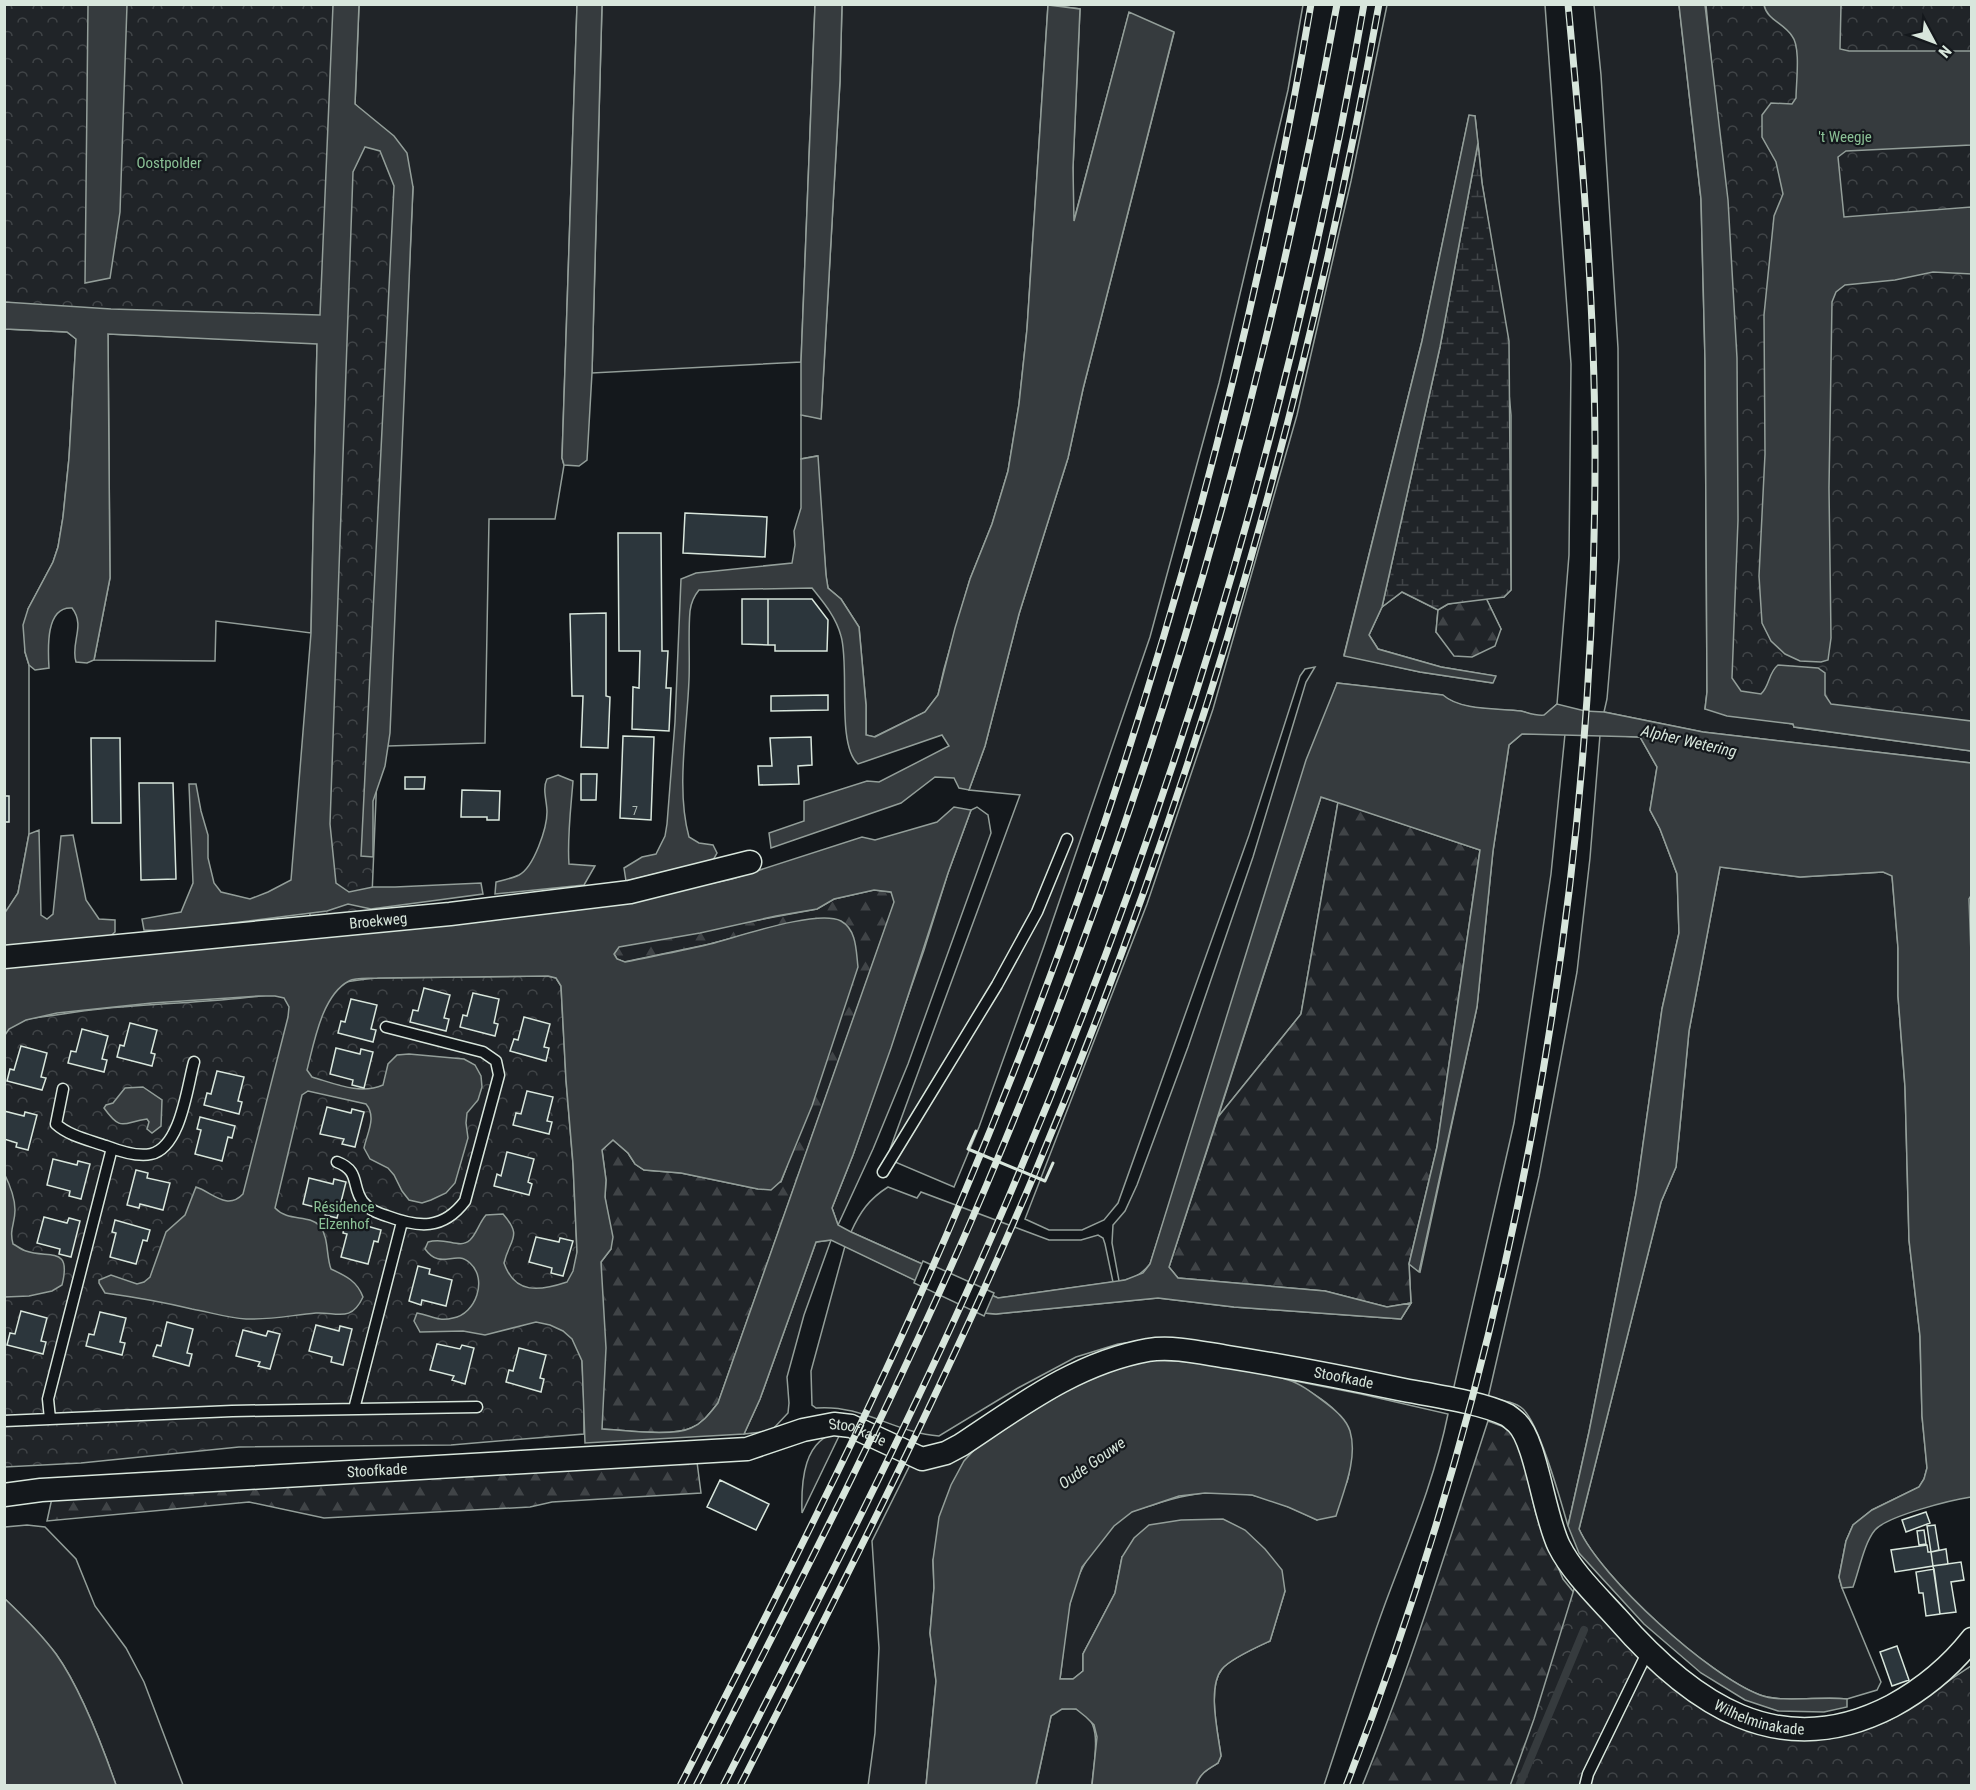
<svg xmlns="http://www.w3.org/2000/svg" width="1976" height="1790" font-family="'Roboto Condensed',sans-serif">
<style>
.grass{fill:#202428;stroke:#939e99;stroke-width:1.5;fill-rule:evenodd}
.forest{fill:url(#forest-firs);stroke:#939e99;stroke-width:1.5}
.wetland{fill:url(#wetland-marsh);stroke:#939e99;stroke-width:1.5}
.park{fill:url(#park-crowns);stroke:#939e99;stroke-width:1.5}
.water{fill:#363b3e;stroke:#939e99;stroke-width:1.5;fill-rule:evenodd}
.pier{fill:#14181c;stroke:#939e99;stroke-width:1.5}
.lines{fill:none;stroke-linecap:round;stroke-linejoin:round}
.stream{stroke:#363b3e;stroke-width:8}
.building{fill:#2c363c;stroke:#d8e6dc;stroke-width:1.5}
.lane-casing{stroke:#d8e6dc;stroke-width:13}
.street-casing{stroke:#d8e6dc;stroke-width:25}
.lane{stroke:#14181c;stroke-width:10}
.street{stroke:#14181c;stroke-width:22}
.rail-casing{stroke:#d8e6dc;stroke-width:7}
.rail{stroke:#14181c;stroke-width:4.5;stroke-dasharray:14;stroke-linecap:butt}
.wall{stroke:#d8e6dc;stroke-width:3}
.labels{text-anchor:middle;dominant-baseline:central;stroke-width:4.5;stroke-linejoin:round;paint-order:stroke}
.number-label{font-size:12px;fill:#adbab4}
.park-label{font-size:15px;fill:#8ac095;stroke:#14181c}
.street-label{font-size:15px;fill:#d8e6dc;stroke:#14181c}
.water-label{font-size:16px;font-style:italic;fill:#d8e6dc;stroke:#14181c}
</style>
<defs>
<pattern id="forest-firs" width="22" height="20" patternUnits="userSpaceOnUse" patternTransform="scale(1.5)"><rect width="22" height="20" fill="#202428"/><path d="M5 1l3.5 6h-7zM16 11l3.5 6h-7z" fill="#404447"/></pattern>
<pattern id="wetland-marsh" width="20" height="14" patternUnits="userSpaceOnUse" patternTransform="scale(1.5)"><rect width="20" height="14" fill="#202428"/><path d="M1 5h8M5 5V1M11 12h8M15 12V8" fill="none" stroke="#404447"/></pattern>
<pattern id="park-crowns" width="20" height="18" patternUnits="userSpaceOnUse" patternTransform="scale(1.5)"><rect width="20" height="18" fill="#202428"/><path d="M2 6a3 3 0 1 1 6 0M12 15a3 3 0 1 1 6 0" fill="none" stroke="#404447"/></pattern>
</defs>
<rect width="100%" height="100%" fill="#14181c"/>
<path class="grass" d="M359,5H577L562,458L564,465L555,519H489L485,743L388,746L413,187L355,104Z
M602,5H815L801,362L592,373Z
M842,5H1048L1027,329L1019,404L1008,471L992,524L970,579L944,669L938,695L925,712L874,737L866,735V705L859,627L841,599L828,588L826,576L817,456L801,459V415L821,418L840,81Z
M1049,5H1303L1288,90L1219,383L1150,637L1044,946L979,1127L954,1187L895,1162L890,1149L1020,795L969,790L985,746L1019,614L1068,458L1083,389L1174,33L1129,13L1073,224V168L1080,9Z
M1387,5H1545L1571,364L1569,555L1557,704C1553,707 1547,714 1543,716C1537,718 1526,712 1520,711C1497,709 1460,711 1442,695L1337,683L1150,1264C1141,1275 1133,1279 1119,1281L1112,1243L1113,1225L1125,1211L1137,1185L1188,1047L1253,857L1306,682L1315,667L1305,669L1300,676L1249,835L1118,1203L1104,1220L1082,1230H1049L1025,1219L1147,904L1213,709L1297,415L1351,181ZM1469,116H1475L1482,183L1500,296L1511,415V590L1504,597L1486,598L1501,629L1436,632L1438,610L1402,592L1382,607L1369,635L1378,649L1441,667L1495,676L1492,683L1420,672L1344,655L1422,341Z
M1594,5H1679L1701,199L1705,360L1707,692L1705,709L1793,724L1794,727L1971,751V763L1703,732L1604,712L1607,699L1619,558L1618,348L1601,75Z
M5,329L67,332L76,339L69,458L63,517L58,547L53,562L28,609L25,652L29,665V834L18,893L5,914Z
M108,334L317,343L311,633L216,621L215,661L94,660L110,578Z
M1522,734H1565L1551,874L1514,1123L1453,1391L1163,1338L1118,1344L1076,1357L1018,1388L939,1436C895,1433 862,1404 816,1408L812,1405L811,1371L845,1246L983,1313L996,1314L1158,1298L1234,1307L1401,1319L1411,1303L1409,1264L1420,1272L1477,1007L1493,851L1509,745Z
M1600,735L1640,737L1657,767L1650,810L1660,829L1677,874L1679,933L1662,1009L1636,1194L1589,1432L1568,1526C1561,1502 1540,1425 1523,1409C1514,1401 1499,1400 1488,1398L1539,1176L1577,972L1590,858Z
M1321,797L1338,802L1301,1014L1218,1117Z
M977,807L988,815L991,833L908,1064L873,1149L838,1225L832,1208L853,1155L924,950L948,873L971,810Z
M1720,867L1800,877L1883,872L1892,875L1898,948V996L1905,1087L1909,1240L1920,1336L1922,1416L1927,1468L1924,1479L1919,1487L1872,1510L1853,1525L1846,1541L1839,1577L1842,1588L1881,1682L1877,1690L1847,1699C1823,1696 1780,1703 1760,1695C1709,1676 1601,1578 1579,1529L1661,1202L1676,1167L1689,1031Z
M888,1187L917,1198L921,1192L1049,1240H1081L1098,1235L1103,1238L1105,1244L1113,1282L998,1298L851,1232C860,1212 869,1199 888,1187Z
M831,1240L804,1315L787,1377L789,1403L788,1413L771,1431L744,1434L760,1399L816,1242Z
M1290,1380L1361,1394L1448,1414C1435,1479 1408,1542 1385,1604C1363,1664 1344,1725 1324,1785H1196C1200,1773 1208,1769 1218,1763L1221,1756C1218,1733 1207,1687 1222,1669C1230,1659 1257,1647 1270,1641L1285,1591L1122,1557L1115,1593L1083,1654V1671L1073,1679H1060C1065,1642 1065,1600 1083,1567C1094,1546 1111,1524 1131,1512C1138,1509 1146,1507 1153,1505C1185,1494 1219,1488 1252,1495C1275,1500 1296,1510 1317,1520C1325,1510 1342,1495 1346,1484C1349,1479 1349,1471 1350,1466C1359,1417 1327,1402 1290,1380Z
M841,1432L802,1513C801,1482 803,1437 841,1432Z
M988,1435L933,1560L934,1588L930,1633L936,1681L926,1785L868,1786L875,1733L879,1648L872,1541L915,1455Z
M27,1525L45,1527L76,1559L95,1606L126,1648L144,1682L183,1785H116C102,1745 81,1689 56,1654C41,1634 23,1616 5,1599V1527Z
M1061,1709C1065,1709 1072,1708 1076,1709C1106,1718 1093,1763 1092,1785L1036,1786L1051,1716Z"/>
<path class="forest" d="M1486,598L1501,629L1495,646L1472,657L1454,656L1436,632L1438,610L1448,604Z
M1338,802L1480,850L1437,1147L1409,1264L1411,1303L1387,1307L1325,1291L1178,1278L1169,1267L1218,1117L1301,1014Z
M874,890L891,892L895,901L718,1403C710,1413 703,1423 691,1428C672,1437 624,1430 602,1429L601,1262L611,1249L605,1197L606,1180L602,1150L613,1140L628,1153L635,1164L644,1170L681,1173L758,1189L781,1182L787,1166L781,925L710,944L624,962L617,959L614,954L619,946L817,909L834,899Z
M1488,1421L1507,1428L1515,1435L1522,1454L1536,1514L1563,1579L1580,1600L1517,1785L1362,1786C1411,1667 1448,1543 1488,1421Z
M697,1462L701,1493L552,1502L530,1507L324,1518L249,1502L47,1521L52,1498Z"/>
<path class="wetland" d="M1478,143L1482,183L1509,341L1511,590L1504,597L1448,604L1438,610L1402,592L1382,607L1440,347Z"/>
<path class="park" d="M5,5H342L336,136L398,154L401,192L370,944L308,951L341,327L5,319Z
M1706,5H1971V740L1726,710L1723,193Z
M548,976L556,978L561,986L566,1080L573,1164L584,1404V1434L451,1445L239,1447L81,1463L5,1467V1020C36,1020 68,1012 100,1009C153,1003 207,1003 260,996C299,991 338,981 378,978Z
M1575,1586L1690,1691L1829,1739L1890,1720L1971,1666V1785L1510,1786L1534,1719Z"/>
<path class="water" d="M88,5H127L120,212L110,278L85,283Z
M333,5H359L355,104L394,136L407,153L413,187L390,733L385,766L373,801V857L361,856L394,186L380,151L365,147L353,172L330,824L336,883L349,892L373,887H395L481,883L483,894L371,909L348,904L327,911L170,931L144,930L142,919L181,912L193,883L189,784H196L201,811L208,835V858L214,883L221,892L250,899L268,892L291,880L311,633L317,344L108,334L110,578L94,660L87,663L76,662C70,643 86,626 72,608C45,606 48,650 49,668L35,670L29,665L25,652L23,625L28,609L53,562L58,547L63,517L69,458L76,339L67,332L5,329V302L111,309L320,315Z
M577,5H602L592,373L587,460L579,466L564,465L562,458Z
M815,5H842L840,81L821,419L801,415V362Z
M1048,5L1080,9L1073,168L1074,221L1129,12L1174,32L1083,389L1068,458L1019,614L985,746L969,790L959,788L954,778L935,777L901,803L771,848L769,833L804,821V801L867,781L879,782L949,746L942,735L858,764C836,745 850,666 841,636C836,617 824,603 812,588L699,590C694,596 691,603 690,611C688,634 690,657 689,680C687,730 676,790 689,837L699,843L713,845L717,853L713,860L626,881L624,868L642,857L656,854L665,836L667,824L675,722L681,579L696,573L792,563L795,545L794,531L801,508V459L818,456L826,575L828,588L841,599L859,627L866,705V735L875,737L925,712L938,695L955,628L970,579L992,524L1008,471L1019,404L1027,329Z
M1679,5H1705L1728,200L1737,358L1738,520L1732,678L1741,691L1761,694C1770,686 1768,673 1778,665L1818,668L1825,673V695L1831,704L1971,721V751L1794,727L1793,724L1727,716L1705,709L1707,692L1705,360L1701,199Z
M1764,5H1841L1840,49L1849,51H1971V145L1846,151L1838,157L1844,217L1971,207L1972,274L1933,272L1895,280L1845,285L1836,292L1832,302L1829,488L1831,638L1828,660L1821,662L1800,661L1785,654L1771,641L1762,623L1759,576L1765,454L1764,315L1774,216L1783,194L1776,162L1762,137V115L1771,103L1792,104L1796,98C1796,83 1801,47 1792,36C1784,23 1767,20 1764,5Z
M1469,115L1475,116L1478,143L1440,347L1382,607L1369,635L1378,649L1441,667L1496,676L1493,683L1420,672L1344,656L1422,341Z
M1337,683L1443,695C1461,711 1498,708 1521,711C1529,713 1536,716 1544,715L1557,704L1585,711L1604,712L1703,732L1971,763L1972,894L1969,899L1972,982L1971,1497C1951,1500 1887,1516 1875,1530C1864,1543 1859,1571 1853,1587L1842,1588L1839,1577L1846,1541L1853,1525L1872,1510L1919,1487L1924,1479L1927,1468L1922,1416L1920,1336L1909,1240L1905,1087L1898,996V948L1892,876L1883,872L1800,877L1720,867L1689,1031L1676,1167L1661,1202L1579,1529C1601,1578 1709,1676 1760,1695C1780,1703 1823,1696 1847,1699V1707L1824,1712L1778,1711L1745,1700L1701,1673L1644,1624L1579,1553L1568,1526L1589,1432L1636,1194L1662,1009L1679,933L1677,874L1660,829L1650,810L1657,767L1640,737L1522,734L1509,745L1493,851L1477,1007L1419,1272L1409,1264L1437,1147L1480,850L1321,797L1169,1267L1178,1278L1325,1291L1387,1307L1411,1303L1401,1319L1234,1307L1158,1298L996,1314L983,1313L831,1240L816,1242L760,1399L744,1434L585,1443L582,1361L572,1339L563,1331L550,1325L536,1322L485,1335L463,1331L420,1332L414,1321L417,1313C431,1315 437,1322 453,1318C476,1314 488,1279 470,1263C455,1249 441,1271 425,1249L428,1242C446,1236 459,1250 470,1240C477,1233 479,1223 486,1215L503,1214C523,1237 510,1238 504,1263C515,1295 540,1291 567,1282L573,1271L577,1252L573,1164L566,1080L561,986L556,978L548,976L378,978C370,979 356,977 349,981C322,995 314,1043 307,1070L312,1077C336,1084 360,1095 383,1085L388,1064L397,1055L409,1054L464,1059L475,1065L481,1076L482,1087L478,1100L467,1113L466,1123L468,1138L455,1183L446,1193L431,1200L422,1203L409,1200L402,1191L394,1175L388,1168L370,1159L364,1148C367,1133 377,1117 366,1104L308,1091L302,1095L275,1208C288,1222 309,1214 320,1226C329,1238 326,1256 331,1269C346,1276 357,1281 363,1297C351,1323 337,1312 316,1313C293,1315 270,1320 246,1319C228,1318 209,1312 192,1309C163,1302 134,1297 105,1293L99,1283V1280L111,1275L137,1284L144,1282L150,1277L166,1232L185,1215L196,1187C212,1192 227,1211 243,1194L288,1017L289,1007L284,998L275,996H259L152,1003L57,1013L26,1020L9,1029L5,1035V967L661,894L732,879L862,837L875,840L937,822L954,807L971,810L948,873L891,1048L853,1155L832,1208L838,1225L851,1232L998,1298L1125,1280L1143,1273L1150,1264L1306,760ZM874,890L891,892L894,902L718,1403C710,1413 703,1423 691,1428C672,1437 624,1430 602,1429L606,1348L601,1262L611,1249L613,1237L605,1197L606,1180L602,1150L613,1140L628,1153L635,1164L644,1170L681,1173L758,1189L771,1190L781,1181L812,1106L858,967C856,951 857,930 841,921C817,909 738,937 710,944C682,951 653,956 625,962L617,959L614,954L619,947L700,933L776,916L817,909L834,899Z
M558,775L573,781C571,807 567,838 569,864L595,866L584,885L495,894L496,882C504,880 513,878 519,875C534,867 547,828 547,812C547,801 542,789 547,779Z
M39,830L41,915L47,919L53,914L61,836L73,835L86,900L99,919L115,920V932L108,938L5,946L4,914L18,893L29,834Z
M143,1087L162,1100L161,1126L152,1133L147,1129L149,1122L147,1119C123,1122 122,1133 104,1108L106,1105L113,1103L125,1088Z
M4,1173C10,1185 15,1197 15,1210C15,1224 9,1229 13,1244C17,1246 22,1250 26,1251C49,1259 72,1245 62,1285L52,1291L29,1296L5,1297Z
M1152,1360C1194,1361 1248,1367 1288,1380C1302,1384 1315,1395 1327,1404C1336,1411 1346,1419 1350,1431C1358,1458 1344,1490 1336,1516L1317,1520L1288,1507L1252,1495L1205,1493L1179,1496L1132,1512L1114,1526L1082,1567L1070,1604L1060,1679H1073L1083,1671V1654L1115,1593L1122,1557L1134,1538L1149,1525L1181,1520L1223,1519L1245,1530L1265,1549L1282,1570L1285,1591L1270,1641C1257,1647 1230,1659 1222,1669C1207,1687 1218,1733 1221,1756L1218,1763C1208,1769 1200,1773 1196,1785H1092L1097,1737L1094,1725L1086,1717L1076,1709H1062L1051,1716L1036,1785L926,1786L936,1681L930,1633L934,1588L933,1560L939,1517L951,1485L964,1461L988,1435L1024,1411L1113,1368Z
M5,1599C23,1616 41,1634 56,1654C81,1689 102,1745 116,1785H5Z"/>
<path class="pier" d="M923,1261L994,1293L984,1316L914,1283Z"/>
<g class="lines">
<path class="stream" d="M1519,1786L1584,1630"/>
</g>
<path class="building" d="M685,513L767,517L765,557L683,553Z
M618,533H661L662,651H668L666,688H671L669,731L632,729L633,687L639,688L640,651H619Z
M742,599H768V645L742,644Z
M768,599H812L828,620L827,651H775V645H768Z
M606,613V696L610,697L608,748L581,747L583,696H572L570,614Z
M828,695V710L771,711V696Z
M623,736L654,737L651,820L620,818Z
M811,737L812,765L798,766L799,784L759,785L758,766H772L770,738Z
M91,738H120L121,823H92Z
M581,774H597L596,800H581Z
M405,777H425L424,789H405Z
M139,783H173L176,879L141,880Z
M462,790L500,791L499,820H487V817H461Z
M4,796H9V822H4Z
M424,988L450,995L444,1018L449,1019L446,1031L410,1022L413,1010L418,1011Z
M473,993L499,999L494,1023L498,1024L495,1036L460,1027L463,1015L467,1016Z
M351,999L377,1005L371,1029L376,1030L373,1042L338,1033L341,1021L345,1022Z
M524,1017L550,1024L544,1047L549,1048L546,1061L510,1051L514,1039L518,1040Z
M130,1023L157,1030L151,1053L155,1054L152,1066L117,1057L120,1045L124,1046Z
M82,1029L108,1036L102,1059L107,1060L104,1072L68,1063L71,1051L76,1052Z
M21,1046L47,1053L41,1077L46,1078L42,1090L7,1081L10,1069L14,1070Z
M336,1048L360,1054L361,1049L373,1052L364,1088L352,1085L353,1080L330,1074Z
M217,1071L244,1077L238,1101L242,1102L239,1114L204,1105L207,1093L211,1094Z
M527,1091L553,1097L547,1121L552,1122L549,1134L513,1125L516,1113L521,1114Z
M327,1107L351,1113L352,1109L364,1112L355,1147L342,1144L344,1139L320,1134Z
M4,1111L24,1116L25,1112L37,1115L28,1150L16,1147L17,1143L4,1139Z
M200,1117L235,1126L232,1138L228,1137L222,1161L195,1154L201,1130L197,1129Z
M507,1152L534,1159L528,1182L532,1184L529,1195L494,1186L497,1174L501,1176Z
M53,1159L77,1165L78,1161L90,1164L81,1199L69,1196L70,1191L47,1185Z
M136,1170L148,1173L147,1178L170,1183L163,1210L140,1204L139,1208L127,1205Z
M309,1178L333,1184L334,1179L346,1182L337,1218L325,1215L326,1210L303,1204Z
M44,1217L67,1223L69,1218L80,1221L71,1257L59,1254L60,1249L37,1243Z
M115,1220L150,1230L147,1241L143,1240L136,1264L110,1257L116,1233L112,1232Z
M346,1220L381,1230L378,1242L374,1241L368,1264L341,1257L347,1234L343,1233Z
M536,1237L559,1242L560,1238L573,1241L563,1276L551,1273L552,1268L529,1262Z
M418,1266L430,1269L429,1274L452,1280L446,1306L422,1300L421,1305L409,1301Z
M21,1311L47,1318L41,1341L46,1342L43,1354L7,1345L10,1333L15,1334Z
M100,1312L126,1318L120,1342L125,1343L122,1355L86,1346L89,1334L94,1335Z
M167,1322L193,1329L187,1353L192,1354L189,1366L153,1356L157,1345L161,1346Z
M316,1325L339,1331L340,1326L352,1329L343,1365L331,1362L332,1357L309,1351Z
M243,1330L266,1336L268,1331L280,1334L270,1369L258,1366L260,1362L236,1356Z
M437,1344L460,1349L462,1345L474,1348L465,1384L452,1380L454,1376L430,1370Z
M519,1348L546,1355L540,1378L544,1379L541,1392L506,1382L509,1370L513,1371Z
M720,1480L769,1504L756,1530L707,1507Z
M1926,1512L1930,1523L1906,1532L1902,1520Z
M1935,1525L1939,1550L1931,1552L1927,1526Z
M1924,1530L1926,1544L1919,1545L1917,1531Z
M1927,1545L1928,1552H1931L1933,1566L1895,1572L1891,1550Z
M1946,1549L1948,1564L1933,1566L1931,1552Z
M1961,1562L1964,1580L1951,1582L1956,1612L1940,1614L1933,1566Z
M1934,1569L1940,1614L1926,1616L1923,1593H1919L1916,1572Z
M1897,1646L1909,1680L1892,1686L1880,1652Z"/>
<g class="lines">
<g class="lane-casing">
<path id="lane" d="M63,1089L56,1124C69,1136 89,1140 106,1146C119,1151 138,1157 151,1154C181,1147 187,1087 194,1062
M337,1162C361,1171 351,1187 363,1202C369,1210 378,1213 387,1216C419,1228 443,1230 465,1201L499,1075L496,1061L483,1052L386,1027
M883,1172L997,985L1037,912L1067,839
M354,1409L402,1222
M50,1419L48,1399L112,1148
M4,1421L232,1411L477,1407
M1585,1786L1588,1774L1648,1651"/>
</g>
<g class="street-casing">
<g id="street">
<path id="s1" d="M4,957L450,914L630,892L750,862"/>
<path id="s2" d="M4,1495L41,1490L747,1449L803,1430L834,1424L851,1426L922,1459L946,1453L961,1445C1020,1406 1076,1363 1148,1350C1174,1346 1202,1353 1228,1357C1285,1366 1342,1377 1399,1389C1429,1395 1481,1402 1507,1415C1509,1416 1516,1422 1517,1423C1536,1441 1544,1516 1559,1546C1572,1572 1597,1596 1617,1618C1691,1703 1779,1765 1892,1706C1923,1689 1950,1667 1972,1639"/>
</g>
</g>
<use href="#lane" class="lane"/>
<use href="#street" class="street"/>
<g class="rail-casing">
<path id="rail" d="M680,1786C778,1593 877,1401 961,1201C1123,818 1241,414 1311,4
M696,1786C798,1587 900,1389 987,1184C1148,805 1263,409 1337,4
M723,1786C822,1593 922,1400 1007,1201C1171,818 1293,415 1364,4
M740,1786C843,1584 946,1383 1034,1175C1192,799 1307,406 1379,4
M1346,1786C1512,1358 1597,899 1595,441C1594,295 1582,150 1568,4"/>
</g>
<use href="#rail" class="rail"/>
<path class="wall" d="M976,1131L968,1149L1045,1181L1053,1163"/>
</g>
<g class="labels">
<g class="number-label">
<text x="635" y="811">7</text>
</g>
<g class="park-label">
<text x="1845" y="137">'t Weegje</text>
<text x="169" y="163">Oostpolder</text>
<text x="344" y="1207">Résidence<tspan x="344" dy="17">Elzenhof</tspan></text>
</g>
<g class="street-label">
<text stroke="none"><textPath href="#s1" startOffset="376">Broekweg</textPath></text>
<text stroke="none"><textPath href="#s2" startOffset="1382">Stoofkade</textPath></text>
<text stroke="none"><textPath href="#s2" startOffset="860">Stoofkade</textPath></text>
<text stroke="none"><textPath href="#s2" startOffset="374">Stoofkade</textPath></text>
<text stroke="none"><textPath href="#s2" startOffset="1964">Wilhelminakade</textPath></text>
</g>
<g class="water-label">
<text transform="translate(1689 741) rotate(13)">Alpher Wetering</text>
<text transform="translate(1092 1463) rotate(-35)">Oude Gouwe</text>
</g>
</g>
<rect width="1976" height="1790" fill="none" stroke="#d8e6dc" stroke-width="12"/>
<g transform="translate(1934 42) rotate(131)" stroke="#14181c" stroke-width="4.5" paint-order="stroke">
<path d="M0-4.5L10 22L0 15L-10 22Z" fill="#d8e6dc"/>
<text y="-9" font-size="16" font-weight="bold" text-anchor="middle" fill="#d8e6dc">N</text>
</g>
</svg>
